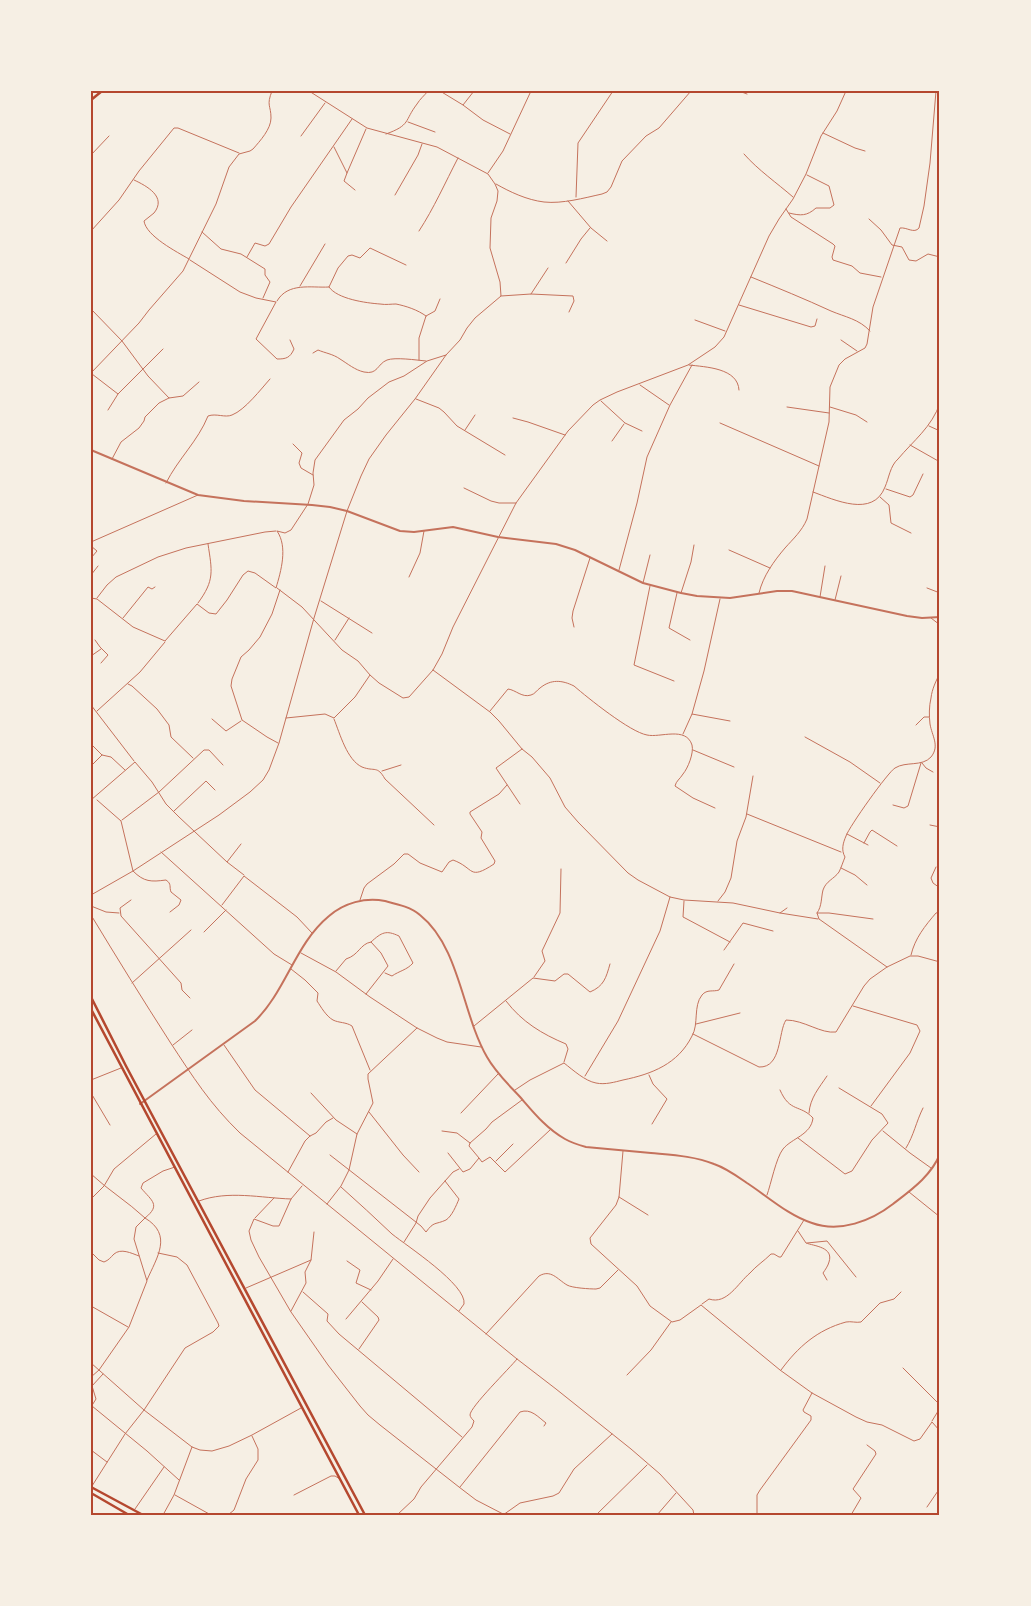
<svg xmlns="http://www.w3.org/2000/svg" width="1031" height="1606" font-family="Helvetica,sans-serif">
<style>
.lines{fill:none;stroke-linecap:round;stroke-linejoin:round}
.minor{stroke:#c5725c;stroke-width:1}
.tertiary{stroke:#c5725c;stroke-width:2}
.primary{stroke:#b5482f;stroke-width:2.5}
.trunk{stroke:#b5482f;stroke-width:2.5}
.neatline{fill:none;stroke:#b5482f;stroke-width:2}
</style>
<rect width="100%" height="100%" fill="#f6efe4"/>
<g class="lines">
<path class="minor" d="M440,91L463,105L474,91
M739,91L747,94
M463,105L483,120L510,134
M408,122L435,132
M823,133L855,148L865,151
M386,134C411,125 404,121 417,104C420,99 424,96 428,91
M301,136L325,103
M334,147L347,173L344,181L355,190
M744,154C758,170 777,183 793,197
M91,155L109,136
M347,173L366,129
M488,173L503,151L531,91
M134,180C147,186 167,197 154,213C151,216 147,218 144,221C146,236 177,252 189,259
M496,184C510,192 527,200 544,202C562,204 584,198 602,194L607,192L611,187L622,161L646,136L659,128L691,91
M395,195L418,155L422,144
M576,197L578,143L613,91
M568,201L591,228L607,241
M786,209L791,217L833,244L835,246L832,257L833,260L852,266L860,273L881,277
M789,213C801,216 807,216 816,208H830L834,205L829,186L807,175
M869,219L881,230L892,245L902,247L909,260L916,261L928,254L940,257
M91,231L119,200L139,171L174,128H178L239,153
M419,231C434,208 445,183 458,158
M202,232L221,249L241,254L265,269V275L270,282L263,298
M247,257L255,243L265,246L269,244L291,207L352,119
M190,260L240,292L256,298L276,302L256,339L277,359C286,359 290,358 294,349L290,340
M566,263L581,239L590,228
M751,277C778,288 805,299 831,311C845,317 859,319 870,331
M300,286L325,244
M329,287C337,299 366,303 380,304C386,305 391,304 396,304C406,306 418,310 426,316
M531,294L548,268
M501,296L531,294L573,296L574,301L569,312
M277,301C288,282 311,288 329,287L338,268L348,256L352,255L360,258L370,248L406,265
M739,305L811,327L815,326L817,319
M91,309L122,341L148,376L169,398L183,396L199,382
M695,320L725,331
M841,340L857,351
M313,353L318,350C325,353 333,354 340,359C348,364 355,370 364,372C378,375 377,364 387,360C395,357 416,360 426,361
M419,360V338L426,316L435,311L440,299
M689,365C706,367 738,368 739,390
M91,373L139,323L149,310L183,271L216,204L229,167L239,154L250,151L253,149C260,141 271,129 271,118C271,105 266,106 272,91
M92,374L118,394L108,410
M640,385L669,405
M118,394L163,349
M416,399L439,408L444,412L457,426L505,455
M601,401L625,423L642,431
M787,407L829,413
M830,407L856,415L867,422
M513,418L528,422L565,435
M720,423L819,466
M929,426L940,431
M465,430L475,415
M612,441L624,424
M293,444L302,453L299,463L301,468L313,475
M910,445L940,462
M112,459L121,442L139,428L144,421L145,417L159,403L169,398
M166,483C178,459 198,441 208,416C216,413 225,418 232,415C245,410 261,389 270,379
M464,488L491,501L499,503H516
M886,489L910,497L913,495L923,474
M813,492C835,500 873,518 885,487C889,478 890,466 898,459C913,441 932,427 940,403
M880,497L889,505L891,523L911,533
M91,542L198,495
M91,546L97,551L91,558
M729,550L770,568
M619,570L637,503L647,457L670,405L692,365
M91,575L98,566
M409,577L420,553L424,531
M643,583L650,555
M650,586L634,665L674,681
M277,588L302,607L342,650L358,661L370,675
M927,588L940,593
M677,593L669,628L690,640
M681,593L691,562L694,545
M759,593C763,576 774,561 785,548C793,539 802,531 807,519L829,422L830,387L839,365L845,359L865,348L867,344L873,307L899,231L900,228C907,227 914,234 919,228L924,206L930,163L936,91
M820,597L825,566
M91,598L97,599L133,627L165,641L197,604L209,613L216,614L227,600L243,575L248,571L255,573L276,588C281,571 288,547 277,531L285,533L291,530L308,504L314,485L313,473L315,460L344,420L358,409L368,398L389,382L404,376L427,361L446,355
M97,598L107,585L116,577L158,557L186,548L265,532L276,531
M835,600L841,576
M321,601L372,633
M198,603C215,580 212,571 208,544
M123,618L148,587L152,589L155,587
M931,618L940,625
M574,627L572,618L573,611L590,558
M95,640L100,647L108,655L101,663
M335,640L349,618
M91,656L101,649
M433,670L490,712L499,721L522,749L532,757L550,778L565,807L578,822L628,873L638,880L670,897L684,900L733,903L780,913L787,908
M128,684L132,686L157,709L169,725L171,737L193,758
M91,705L134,761
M97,711L140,672L165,642
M490,711L508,689C516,690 522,698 531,695C535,694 537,690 540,688C551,679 562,680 574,686C588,698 630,732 647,735C660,738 686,726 692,745C694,753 688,768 683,774C680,779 676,781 675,786L693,798L715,808
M692,714L704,671L720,599
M286,718L325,714L334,718L355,697L370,675L379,683L403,698L409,697L433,670L442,654L453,627L516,503L568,431L593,405L600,400L617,392L688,365L715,347L724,337L769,236L779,219L793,199L806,174L821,136L837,111L846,91
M212,719L226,731L241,721
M334,719C340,734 347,760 362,767C375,772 377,765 385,779L434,825
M916,725L924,717H929
M683,734L692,714L730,721
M805,737L850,762L880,783
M278,743L267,737L242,720L231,686L232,679L241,657L249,650L260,637L272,614L280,590
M91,744L102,755L111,757L125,770
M693,750L734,767
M922,763L926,768L933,772
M91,766L102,755
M382,771L401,765
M91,800L135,762L152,782L166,804L179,817L227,862
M97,800L121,821L133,871C144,882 151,882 166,880C172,884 169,887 171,892L181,900L179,905L170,912
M520,804L496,768L522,749
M893,805L904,808L908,806L921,763
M174,811L206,781L215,790
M747,814L841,852
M122,820L159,792L204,750H209L223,765
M930,825L940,827
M847,834L868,845
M864,843L870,832L872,830L897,846
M241,844L227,862L244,875
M161,852L274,954L292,965
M936,867L931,878L933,883L940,888
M841,868L855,875L867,885
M91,895L133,871L219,815L250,792L263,780L269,770L279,743L314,618L347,511L361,476L369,459L386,435L415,399L446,355L460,340L467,328L475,318L501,296L500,282L490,248L491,218L497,201L498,191L495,184L488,174L437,147L367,128L309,91
M131,900L120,908L121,916L181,983L182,990L190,998
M360,900L364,888L367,884L394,864L404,854H408L420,863L442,872L449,862L453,860C475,868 468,881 494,864L495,861L481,838L482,832L470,814V812L499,794L507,785
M684,901L683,917L685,918L730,942
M718,901L725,892L731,878L737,841L746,817L753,776
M222,905L244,876L297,917L312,933
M91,906L106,912L119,913
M780,913L818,919
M817,913H829L873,919
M91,915C117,958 143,1000 170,1042C193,1077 210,1104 240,1133L517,1359L556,1389L631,1449L660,1474L693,1510L694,1515
M204,932L226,910
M371,942C382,932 386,930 399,936L413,963C407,970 399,971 392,976L385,973
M724,950L743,923L773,931
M301,953L336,972L370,997L417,1028L437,1038L447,1042L481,1047
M911,955C915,938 925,926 936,913L940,912
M887,967L819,919L817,913C822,906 821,898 823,890C826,881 834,879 839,872C841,868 843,862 845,857C841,850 843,843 846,836C849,827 888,772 895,768C906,761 922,767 931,757C940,746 932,736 930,724C929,716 929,706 931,698C932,689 936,681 940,673
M291,969L305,980L318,993L317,1001C321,1007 326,1016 333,1020C339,1023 346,1022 352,1026L370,1070
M336,971L346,959C359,955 360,944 371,942L381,953L388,966L366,994
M534,977L545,961L542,951L560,913L561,869
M132,983L191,930
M506,1001C522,1022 542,1034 566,1044L568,1049L564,1062
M853,1006L917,1025L920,1031L910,1053L871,1106
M696,1024L740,1013
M474,1026L533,978L555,981L564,974H568L590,992C604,986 606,978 610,964
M693,1034L759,1067C782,1068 778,1032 786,1020C804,1020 821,1034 836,1032L864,986L870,979L887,967L910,956H918L940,962
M173,1045L192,1030
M224,1045L255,1090L310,1136
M649,1075L653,1084L667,1099L652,1124
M585,1076L618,1021L660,931L670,897
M91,1080L121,1068
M515,1090L530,1080L564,1063C573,1070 585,1081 596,1083C605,1085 615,1082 623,1080C652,1074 678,1064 692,1036C699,1024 693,1006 702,995C707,989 713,992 719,990L734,964
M91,1093L110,1125
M311,1093L336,1120L357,1134
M369,1112L403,1155L419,1172
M461,1113L498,1074
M809,1113C810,1098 819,1088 827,1076
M442,1131L457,1133L470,1143
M883,1131L910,1153L931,1168
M798,1138L845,1174L852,1171L872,1140L888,1123L882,1114L839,1088
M906,1148C914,1135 916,1122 923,1108
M623,1151L619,1197L616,1205L590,1238L591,1244L637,1286L650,1306L672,1322L680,1320L701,1305L780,1370L812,1393L856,1417L867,1422L882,1425L914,1441L920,1439L932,1422L940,1431
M448,1153L463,1172L470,1169L479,1158L482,1162L490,1157L505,1172L550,1130
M330,1155L421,1226L426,1232C434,1221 435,1225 446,1220C452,1216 456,1206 459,1199L445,1181
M479,1158L469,1146L470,1143L486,1129L492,1122L522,1100
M496,1161L513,1144
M288,1172L305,1141L310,1136L316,1133L326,1122L333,1118
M91,1174C108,1190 128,1202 145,1218L136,1227L134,1239L147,1281L129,1327L99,1370L91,1377
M302,1186L291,1199L279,1226H273L254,1219L249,1231L251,1240L259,1257L291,1312L328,1365L360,1406L368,1415L380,1425L459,1487L476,1500L503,1514
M341,1187C358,1202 375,1218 392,1234C407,1246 467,1285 464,1304L459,1311
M909,1192L940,1217
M767,1195C771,1184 776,1158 783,1149C792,1138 811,1135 813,1118C800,1104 790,1113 780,1090
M619,1197L648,1215
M91,1199L104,1186L114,1169L156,1134
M199,1201C228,1190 261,1198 291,1199
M327,1204L341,1186L349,1170L357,1134L373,1103L368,1079V1074L417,1028
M255,1218L274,1198
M798,1231L806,1243C814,1246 834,1247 829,1262C828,1266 825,1270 823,1273L827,1280
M404,1242L416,1223L418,1216L430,1198L453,1172L459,1169
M807,1243L827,1241L856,1277
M91,1252L99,1260L104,1262C109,1260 110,1258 114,1254C121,1248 131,1253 139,1256
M347,1261L360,1270L356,1283L371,1290
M147,1280C157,1257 173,1235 145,1218C161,1205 152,1201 141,1188L143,1183L163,1171L175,1167
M246,1288L311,1260
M303,1292L328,1314L327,1321L339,1334L462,1437
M702,1304L709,1299C727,1305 738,1283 750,1273C756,1266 764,1261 771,1254H774L779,1257H781L804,1220
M91,1306L128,1327
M291,1311L306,1283L305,1272L311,1260L314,1232
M346,1319L378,1281L393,1259
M486,1334L539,1276C551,1269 557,1279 567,1285C572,1288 590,1289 596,1289L600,1288L618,1270
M359,1349L379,1320L378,1317L362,1302
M91,1363L144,1410L192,1447L200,1450L212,1451L229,1446L252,1435L301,1408
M903,1368L940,1405
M781,1370C798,1347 817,1330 846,1322C851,1321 856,1323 861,1322L880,1303L894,1299L901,1292
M627,1375L651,1350L671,1322
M92,1406L147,1451L179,1480
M91,1407L96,1399L92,1386L103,1374
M932,1421L940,1408
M91,1450L107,1462
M92,1486L125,1434L144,1410L185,1348L213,1332L219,1326L218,1323L187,1265L177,1257L158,1253
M460,1487L520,1412C531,1408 538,1417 546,1423L544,1426
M175,1495L211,1515
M294,1495L331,1476H335L340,1479
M927,1507L940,1488
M135,1509L164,1467
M163,1515L174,1495L192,1447
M228,1515L234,1510L246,1479L258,1460V1449L252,1436
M397,1515L414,1499L421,1487L472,1427L474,1421C473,1420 470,1417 470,1415C470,1407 510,1368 517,1359
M503,1515L520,1503L553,1496L559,1493L574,1469L612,1434
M596,1515L647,1465
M657,1515L676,1493
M757,1515V1495L760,1490L811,1420V1416L804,1412L803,1410L812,1393
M851,1515L861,1498L853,1489L876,1454L875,1451L867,1445"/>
<path class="tertiary" d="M91,450L198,495L244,501L312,505L330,507L347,511L400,531L414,532L453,527L498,537L556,544L575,550L643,583L681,593L697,596L730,598L777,591H792L907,616L922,618L940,617
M140,1104L255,1021C286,991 295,944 329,916C344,903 365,897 385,901C397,904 411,907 420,915C460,947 462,1014 487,1057C496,1073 509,1085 521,1098C534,1113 547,1129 565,1139C572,1143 579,1145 586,1147C608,1149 629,1151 651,1153C672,1155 694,1156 714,1164C726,1168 737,1176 747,1183C767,1196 789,1216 812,1223C840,1233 871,1221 893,1204C911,1190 931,1176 940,1154"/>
<path class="primary" d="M91,100L102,91
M91,997L126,1066L365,1515
M91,1009L359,1515"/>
<path class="trunk" d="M91,1487L143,1515
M91,1493L129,1515"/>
</g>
<rect width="1031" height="1606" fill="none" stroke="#f6efe4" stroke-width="185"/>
<rect x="92" y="92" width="846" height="1422" class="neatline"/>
</svg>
